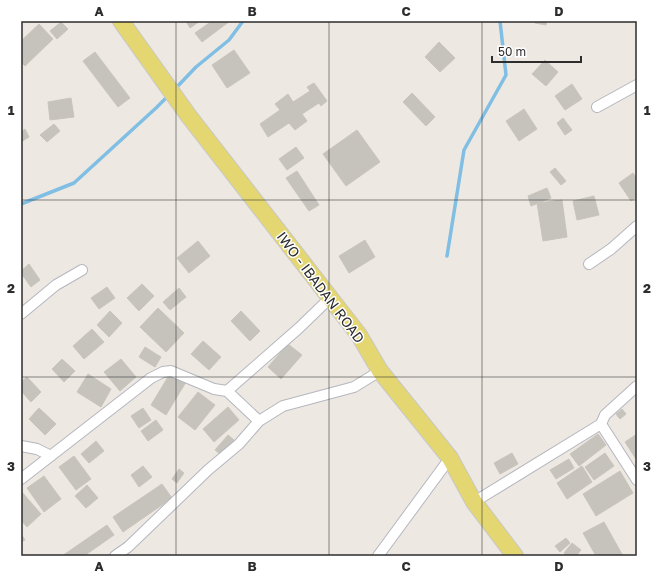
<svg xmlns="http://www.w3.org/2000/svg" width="658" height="577" font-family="'Golos Text',sans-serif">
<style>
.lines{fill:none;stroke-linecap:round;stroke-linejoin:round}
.stream{stroke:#80bee4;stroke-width:3.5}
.building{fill:#c6c3bd;stroke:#c9c5bb}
.street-casing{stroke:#b5b6bf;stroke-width:12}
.primary-casing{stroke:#c8c8c8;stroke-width:18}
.street{stroke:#fff;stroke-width:10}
.primary{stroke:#e4d670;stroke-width:16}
.grid{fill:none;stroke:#2d2d2d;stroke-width:1;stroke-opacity:0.55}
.labels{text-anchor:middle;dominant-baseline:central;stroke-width:3;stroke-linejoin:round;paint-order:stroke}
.street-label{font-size:14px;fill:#2d2d2d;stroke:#fff}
.neatline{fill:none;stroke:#2d2d2d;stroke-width:1.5}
.grid-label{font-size:13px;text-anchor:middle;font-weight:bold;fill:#2d2d2d}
</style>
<rect width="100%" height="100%" fill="#ede9e2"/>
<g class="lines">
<path class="stream" d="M175,89L196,67L229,40L243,21
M21,204L74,183L156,108L169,95
M447,256L464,150L506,75L500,21"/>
</g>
<path class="building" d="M186,21H200L190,28Z
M212,21H230L202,42L195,33Z
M535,21H547L546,25L535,23Z
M61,22L68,29L57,39L50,31Z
M39,24L53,39L25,66L21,62V41Z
M439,42L455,58L440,72L425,57Z
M234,50L250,73L227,88L212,65Z
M95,52L130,98L118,107L83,61Z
M545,60L558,72L546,86L532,74Z
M314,83L327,101L321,106L319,103L302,114L307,121L295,130L289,123L268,137L260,124L280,110L275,104L288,94L293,102L310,91L307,87Z
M572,84L582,99L565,110L555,96Z
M412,93L435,117L426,126L403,102Z
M71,98L74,117L50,120L48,102Z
M524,109L537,129L519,141L506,121Z
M563,118L572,130L565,135L557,123Z
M54,124L60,131L47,142L40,135Z
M25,129L29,137L21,142V132Z
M357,130L380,162L346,186L323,154Z
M296,147L304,158L287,170L279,159Z
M555,168L566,181L561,185L550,172Z
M297,171L319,205L309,211L286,178Z
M633,173L637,179V197L631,201L619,183Z
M547,188L551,198L531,206L528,196Z
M594,196L599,215L577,220L573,201Z
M562,200L567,237L543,241L537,203Z
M365,240L375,257L349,273L339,256Z
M198,241L210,256L189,273L177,258Z
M29,264L40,280L31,287L21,273V271Z
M142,284L154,296L139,311L127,298Z
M107,287L115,298L99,309L91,298Z
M179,288L186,297L170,310L163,302Z
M158,308L184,333L166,352L140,327Z
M110,311L122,323L109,337L97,325Z
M241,311L260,331L250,341L231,321Z
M92,329L104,342L84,359L73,346Z
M203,341L221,357L209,370L191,354Z
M288,344L302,355L281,379L268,367Z
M145,347L161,357L155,367L139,357Z
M62,359L75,371L64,382L52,369Z
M121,359L136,377L120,391L104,372Z
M171,372L186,382L166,415L151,405Z
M88,374L111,389L101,407L77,392Z
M27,377L41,392L31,402L21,391V382Z
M198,392L215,405L195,430L178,417Z
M228,407L239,420L214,442L203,429Z
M39,408L56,424L45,435L29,419Z
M143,408L151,420L139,428L131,416Z
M622,409L626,414L620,419L616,414Z
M156,420L163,430L148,441L141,431Z
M598,434L606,445L579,466L570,454Z
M637,434V459H636L625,442Z
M228,435L234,440L220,454L215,450Z
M96,441L104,451L89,463L81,454Z
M512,453L518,464L500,474L494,463Z
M605,453L614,466L594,480L585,467Z
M74,456L91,479L76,490L59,467Z
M569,459L574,468L556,479L550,470Z
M143,466L152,477L139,487L131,475Z
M582,466L592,482L567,499L557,483Z
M179,469L184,473L177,483L172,479Z
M620,471L633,493L596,516L583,494Z
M44,476L61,499L44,512L27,488Z
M162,484L172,498L123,532L113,517Z
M87,485L98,498L86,508L75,496Z
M21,491L41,514L27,527L21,520Z
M604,522L623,556H596L583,533Z
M107,525L114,535L84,556H62Z
M21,534L25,540L21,542Z
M566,538L570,543L560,552L555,546Z
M572,543L581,550L576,556H567L564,553Z"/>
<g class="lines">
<g class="street-casing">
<path id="street" d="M597,107L637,85
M589,264L611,249L637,226
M21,314L56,285L82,270
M227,391L259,421
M601,424L637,480
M21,446L37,449L51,456
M21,479L151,378L163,372L171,371L214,389L227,391L299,328L330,298
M474,502L601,424L605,415L637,386
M115,556L128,547L208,470L239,444L259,421L283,406L354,387L380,371
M378,556L450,458"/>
</g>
<g class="primary-casing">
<path id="primary" d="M121,21L188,115L359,335L380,371L450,458L474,502L515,556"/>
</g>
<use href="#street" class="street"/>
<use href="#primary" class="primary"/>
</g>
<path class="grid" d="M176,21V556M329,21V556M482,21V556M21,200H637M21,377H637"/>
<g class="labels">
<g class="street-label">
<text transform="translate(321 287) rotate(53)">IWO - IBADAN ROAD</text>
</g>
</g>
<rect width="658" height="577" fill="none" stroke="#ffffff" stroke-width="44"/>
<path d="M492 56v6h89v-6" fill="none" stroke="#2d2d2d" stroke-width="2"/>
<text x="498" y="56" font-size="12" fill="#2d2d2d" stroke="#ffffff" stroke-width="3" paint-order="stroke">50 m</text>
<rect x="22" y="22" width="614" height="533" class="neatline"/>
<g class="grid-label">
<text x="99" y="16">A</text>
<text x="252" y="16">B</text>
<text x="406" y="16">C</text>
<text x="559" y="16">D</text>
<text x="11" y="115">1</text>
<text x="647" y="115">1</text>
<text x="11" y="293">2</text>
<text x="647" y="293">2</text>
<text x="11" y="471">3</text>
<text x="647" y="471">3</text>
<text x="99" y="571">A</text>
<text x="252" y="571">B</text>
<text x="406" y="571">C</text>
<text x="559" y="571">D</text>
</g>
</svg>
